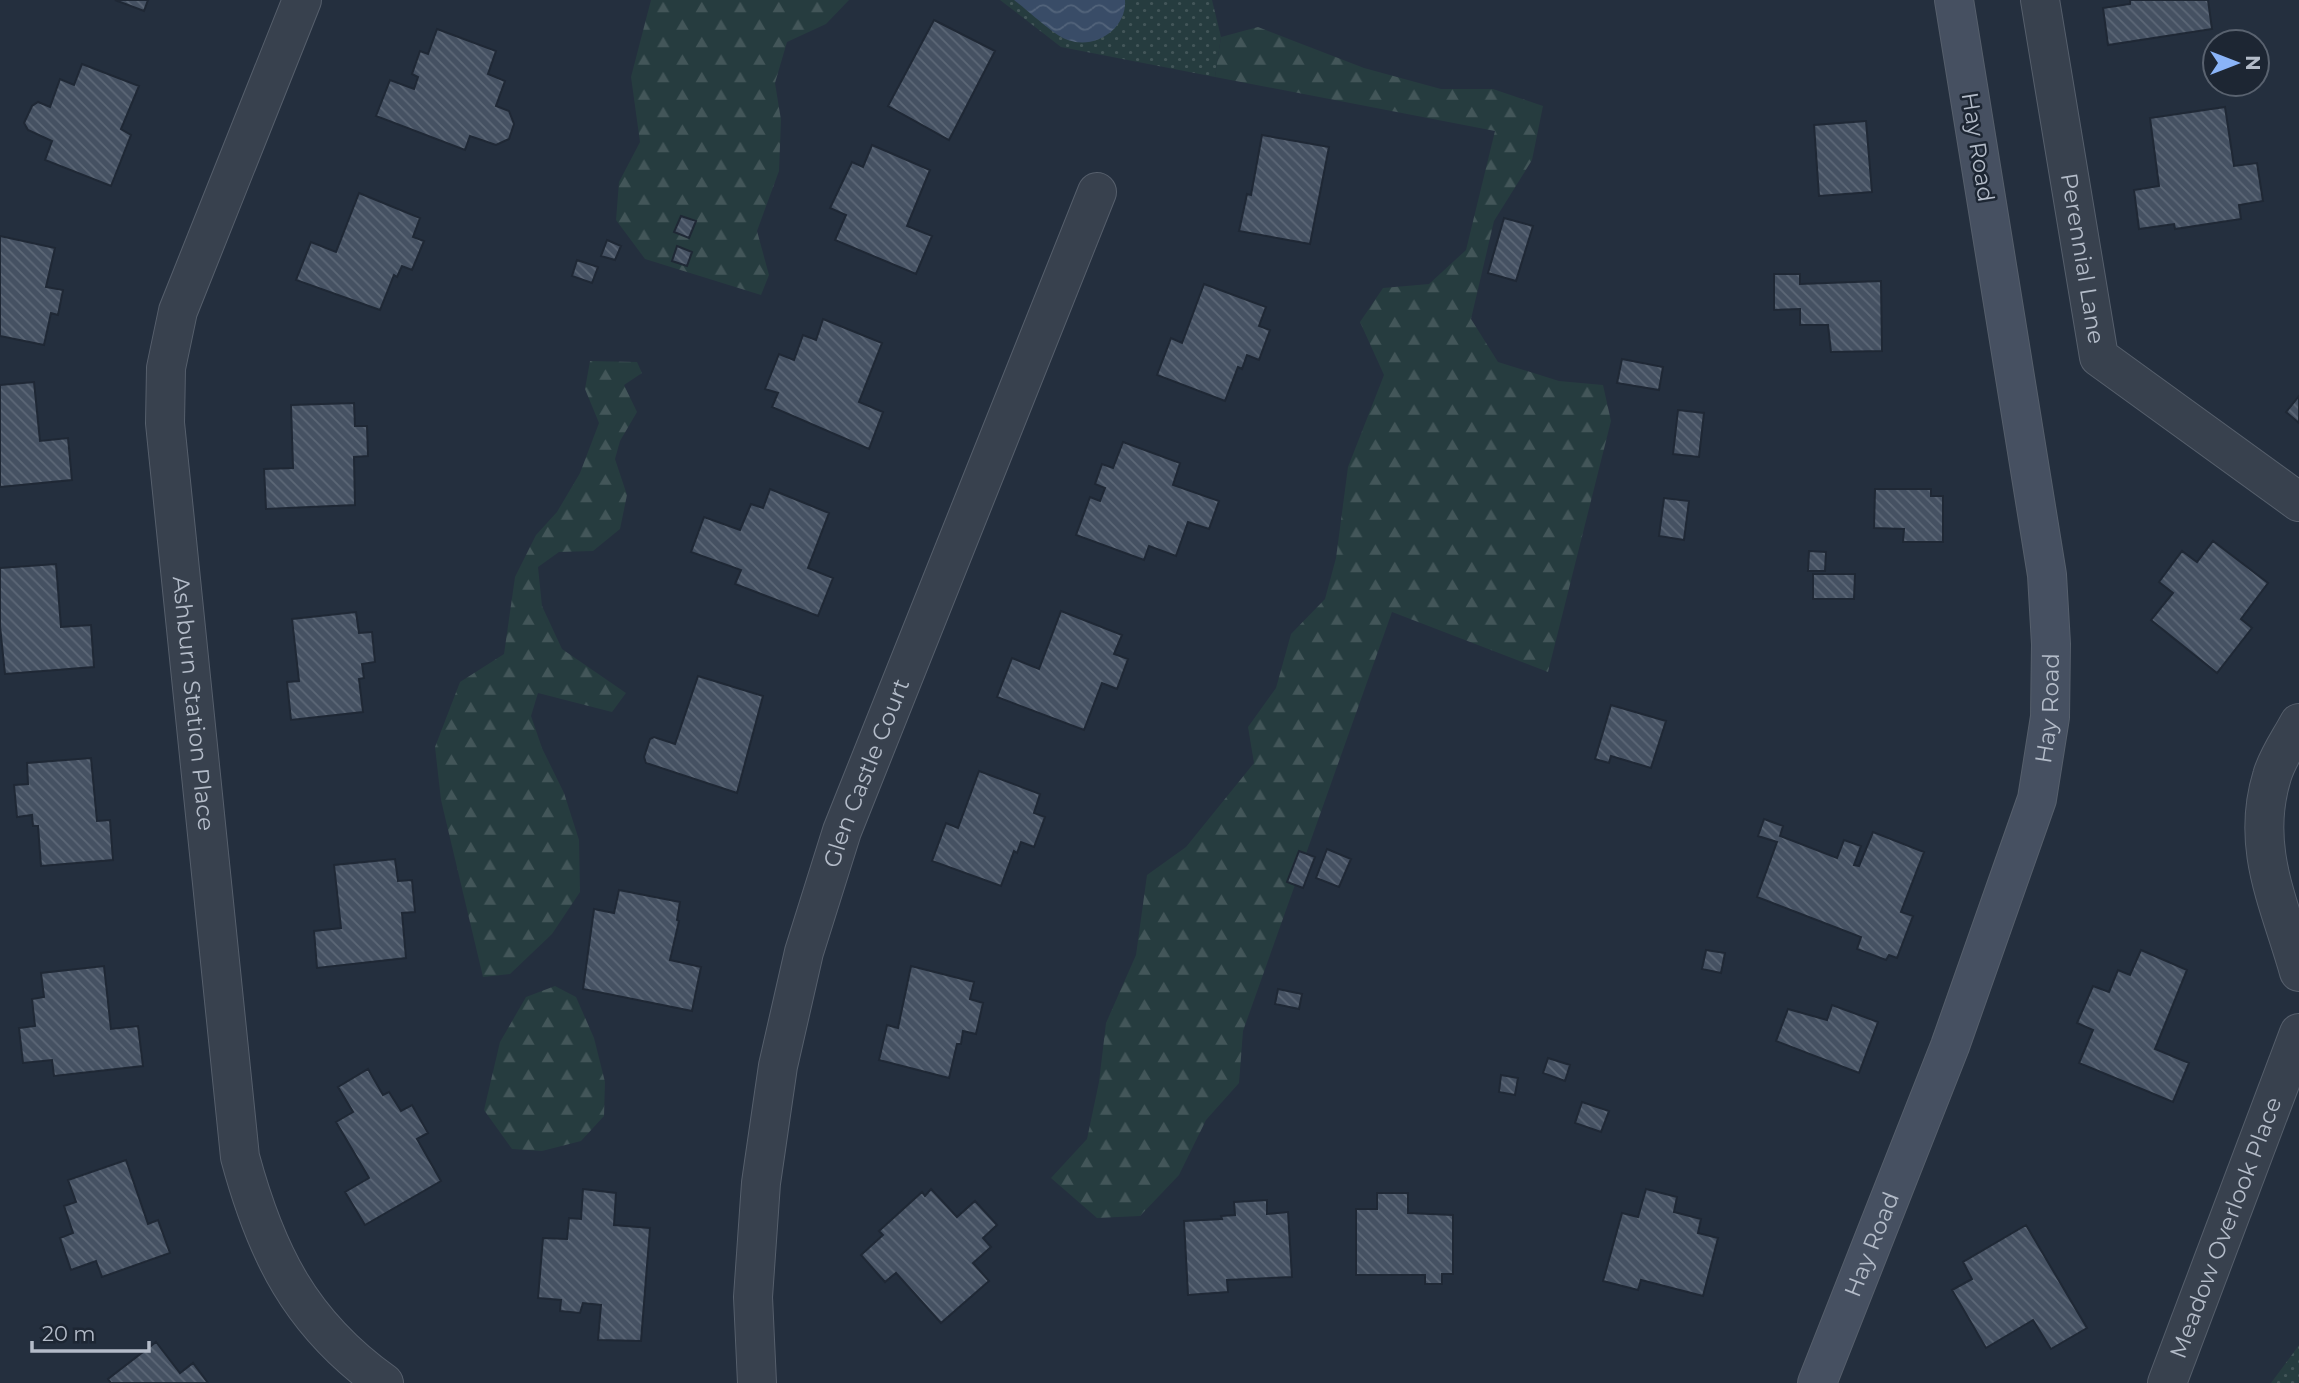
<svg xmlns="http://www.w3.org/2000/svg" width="2299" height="1383" font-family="Montserrat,sans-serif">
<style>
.grass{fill:url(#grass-dots)}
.forest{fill:url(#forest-firs)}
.water{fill:url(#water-waves)}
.building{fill:url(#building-back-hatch);stroke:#1f2835;stroke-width:2}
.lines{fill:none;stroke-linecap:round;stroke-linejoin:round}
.street-casing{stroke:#565f6c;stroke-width:40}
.secondary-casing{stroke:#565f6c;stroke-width:40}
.street{stroke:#38414e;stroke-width:38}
.secondary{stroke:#465061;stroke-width:38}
.labels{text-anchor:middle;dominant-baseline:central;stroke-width:5;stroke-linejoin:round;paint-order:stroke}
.street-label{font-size:23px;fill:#b4bcc9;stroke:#1d2633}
</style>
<defs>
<pattern id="grass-dots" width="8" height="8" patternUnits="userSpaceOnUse" patternTransform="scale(1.75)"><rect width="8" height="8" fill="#263c3f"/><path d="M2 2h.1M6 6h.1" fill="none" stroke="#435659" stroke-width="1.8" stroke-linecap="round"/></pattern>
<pattern id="forest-firs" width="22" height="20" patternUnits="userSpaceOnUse" patternTransform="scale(1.75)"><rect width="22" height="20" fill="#263c3f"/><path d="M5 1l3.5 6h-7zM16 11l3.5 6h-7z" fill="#435659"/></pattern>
<pattern id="water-waves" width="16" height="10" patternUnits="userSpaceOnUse" patternTransform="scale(1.75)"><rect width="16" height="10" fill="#394c67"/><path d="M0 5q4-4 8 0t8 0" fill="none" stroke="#53647b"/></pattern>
<pattern id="building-back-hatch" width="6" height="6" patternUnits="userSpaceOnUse" patternTransform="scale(1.75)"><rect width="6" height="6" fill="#455162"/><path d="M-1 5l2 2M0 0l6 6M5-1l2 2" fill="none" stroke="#5d6877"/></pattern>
</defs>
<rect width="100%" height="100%" fill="#242f3e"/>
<path class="grass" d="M1000,0H1212L1221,37L1215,77L1061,47Z
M2299,1345V1383H2271Z"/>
<path class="forest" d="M651,0H849L826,24L787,42L775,83L781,120L779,171L757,231L769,275L761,295L645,259L616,220L619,182L640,142L631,77Z
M1258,27L1364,68L1441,89H1493L1543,106L1532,160L1494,221L1471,319L1498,362L1559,381L1603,385L1611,421L1548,672L1392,612L1243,1031L1239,1083L1206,1120L1179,1175L1140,1216L1097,1218L1051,1178L1087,1139L1099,1082L1106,1023L1136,955L1147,875L1186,847L1254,763L1248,727L1276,688L1291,634L1325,599L1336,558L1348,467L1384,375L1360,322L1383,288L1429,284L1466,250L1495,131L1215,77L1221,37Z
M590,361L637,362L642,373L624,385L637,412L620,441L615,459L627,495L620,529L593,551L559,552L538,567L542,606L562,649L626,693L612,712L538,693L531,716L542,748L564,793L579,840L580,892L552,934L510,974L483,977L441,800L435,747L460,682L504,654L515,577L536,535L557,512L580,473L599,423L585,389Z
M555,986L576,997L594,1038L605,1082L604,1116L581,1141L542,1151L512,1149L484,1110L500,1042L526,997Z"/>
<path class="water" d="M1014,0H1125C1127,29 1095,50 1068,40C1053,35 1028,10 1014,0Z"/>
<path class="building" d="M115,0H148L144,11Z
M2130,0H2208L2212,29L2108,45L2103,8L2130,4Z
M934,20L995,51L949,140L888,106Z
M437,29L496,51L488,74L505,81L496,106L509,111L514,124L509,139L496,145L470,136L465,150L376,116L390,80L414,89L418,77L412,74L420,51L428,54Z
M82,64L139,86L121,129L131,135L111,186L45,160L52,141L28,130L24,123L32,106L38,102L50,107L60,79L74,85Z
M2225,107L2234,166L2257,163L2263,201L2239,205L2241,219L2175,229L2174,224L2139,229L2134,190L2159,186L2150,118Z
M1866,121L1872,192L1819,196L1814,125Z
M1262,135L1329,147L1310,244L1239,231L1247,194L1251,195Z
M872,145L930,170L907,226L932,236L916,274L835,240L846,215L830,208L852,162L863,167Z
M359,193L420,218L413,237L424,241L412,270L402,266L397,277L394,275L380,310L296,280L311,242L336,252Z
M681,216L696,221L689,238L674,232Z
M1504,218L1533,226L1516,281L1488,273Z
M0,236L55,248L46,287L63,290L58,315L51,313L44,345L0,336Z
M607,240L621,246L615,260L601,256Z
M677,246L692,252L687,266L672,261Z
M577,260L598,267L592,283L572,276Z
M1774,274H1800V284L1881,281L1882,351L1831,352L1828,325H1800V309L1774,310Z
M1204,284L1266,307L1259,326L1270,330L1259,360L1247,355L1242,369L1238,367L1225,401L1157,375L1171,338L1182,343Z
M823,319L882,343L859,402L883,412L869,449L772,407L778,393L765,389L779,354L794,360L803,335L816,340Z
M1622,359L1663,367L1659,390L1617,383Z
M34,382L40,441L68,438L72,480L0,487V385Z
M2299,396V423L2286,412Z
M354,403L355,426H367L368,456L354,457L355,505L266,509L264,469L293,468L291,405Z
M1678,410L1704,413L1699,457L1673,454Z
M1123,442L1180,463L1173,485L1219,501L1209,529L1188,522L1176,556L1149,546L1144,560L1076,535L1090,497L1100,501L1105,488L1095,484L1102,464L1113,468Z
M770,489L829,513L808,568L833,578L818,616L735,584L741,570L691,552L704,517L740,530L751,504L763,508Z
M1875,489H1931V496H1943V542H1903L1904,529L1874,528Z
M1664,498L1689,501L1684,540L1659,536Z
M2213,541L2268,583L2241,619L2252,628L2217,673L2151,620L2173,593L2159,582L2182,551L2197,562Z
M1809,551L1826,552L1825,571H1808Z
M56,564L61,627L91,625L94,667L5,674L0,626V568Z
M1813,574H1855L1854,599H1813Z
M1061,611L1122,635L1114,654L1128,659L1117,689L1102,683L1084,730L997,697L1012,658L1039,669Z
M356,612L359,633L372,632L375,662L362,664L364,678L359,679L363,712L291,720L287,682L299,681L292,619Z
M698,676L763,696L737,793L646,763L644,757L650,739L654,737L675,744Z
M1611,705L1666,721L1651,768L1611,756L1609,763L1595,759Z
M91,758L97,821L110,820L113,860L41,866L38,826H33L32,815L17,817L14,785L28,784L27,763Z
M979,771L1040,794L1034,813L1045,817L1034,847L1021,842L1017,853L1014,851L1001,886L932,861L946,823L958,828Z
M1764,819L1783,826L1780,836L1837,858L1844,840L1861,846L1854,865L1859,866L1873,832L1924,852L1901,912L1913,916L1897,958L1889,955L1886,960L1857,949L1861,937L1757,897L1777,842L1758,836Z
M1327,849L1351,859L1339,887L1316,878Z
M1299,851L1315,857L1303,888L1287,882Z
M395,859L398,881L412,880L415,912L402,913L406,958L317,968L314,931L341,928L334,865Z
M619,890L680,902L677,920L679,921L670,960L701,967L692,1011L583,989L594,909L614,913Z
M1706,950L1725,953L1721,973L1702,969Z
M2141,950L2187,970L2155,1049L2189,1063L2173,1102L2079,1063L2093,1030L2077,1023L2093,986L2109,992L2118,970L2130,975Z
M104,966L111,1029L138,1026L143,1066L54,1076L52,1060L23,1063L19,1028L35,1026L32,999L44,997L41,973Z
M911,966L974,982L970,999L983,1003L976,1034L963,1031L961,1044H957L949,1078L879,1060L887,1025L898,1028Z
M1278,989L1302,994L1299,1009L1275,1004Z
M1832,1005L1878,1022L1859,1073L1776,1041L1788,1009L1827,1020Z
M1548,1058L1570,1065L1565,1081L1543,1073Z
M368,1069L383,1095L389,1092L401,1111L412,1105L428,1133L417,1139L441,1181L365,1225L345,1192L369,1178L336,1122L353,1112L338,1087Z
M1501,1075L1518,1078L1515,1095L1499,1092Z
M1582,1102L1609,1111L1601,1132L1575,1123Z
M126,1160L148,1224L158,1220L170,1253L102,1277L96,1261L71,1270L60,1238L73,1233L64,1206L76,1202L68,1180Z
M583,1189L616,1193L614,1225L650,1228L641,1341L598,1340L601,1305L583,1303L580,1313L560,1311L561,1300L538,1298L543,1238L567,1239L569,1218L581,1219Z
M931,1189L957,1217L975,1201L997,1225L983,1238L991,1247L973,1263L989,1281L941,1323L896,1273L885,1282L861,1255L883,1235L879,1231L922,1192L925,1196Z
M1646,1189L1677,1197L1674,1212L1701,1219L1698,1233L1718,1238L1703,1296L1641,1280L1638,1290L1603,1281L1622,1213L1638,1217Z
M1377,1193H1408V1213L1453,1215V1274H1442V1284H1425V1275H1356V1209H1377Z
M1267,1200V1214L1288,1212L1292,1277L1227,1280L1228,1292L1188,1295L1184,1221L1222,1219L1221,1216L1235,1215L1234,1202Z
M2026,1225L2087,1328L2051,1349L2033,1320L1986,1348L1952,1290L1972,1279L1963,1262Z
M156,1342L180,1373L193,1363L208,1383H111L108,1379Z"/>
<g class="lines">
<g class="street-casing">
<g id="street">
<path id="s1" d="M302,0L178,311L166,368L165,423L240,1157C266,1253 300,1323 384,1383"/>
<path id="s2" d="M2040,0L2099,357L2299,502"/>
<path d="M2299,723C2290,740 2277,758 2272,776C2250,848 2280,904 2299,972"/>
<path id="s3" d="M757,1383L753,1297L761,1183L778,1066L804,952L842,831L1097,192"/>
<path id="s4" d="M2167,1383L2299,1033"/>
</g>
</g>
<g class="secondary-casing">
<g id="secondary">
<path id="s5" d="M1817,1383L1950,1046L2037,799L2050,717L2051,644L2047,575L1954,0"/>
</g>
</g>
<use href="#street" class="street"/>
<use href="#secondary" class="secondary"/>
</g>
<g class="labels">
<g class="street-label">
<text transform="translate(1978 147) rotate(81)">Hay Road</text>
<text stroke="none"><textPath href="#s2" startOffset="262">Perennial Lane</textPath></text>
<text stroke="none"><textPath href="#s1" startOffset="730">Ashburn Station Place</textPath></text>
<text stroke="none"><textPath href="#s5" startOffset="716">Hay Road</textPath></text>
<text stroke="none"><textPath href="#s3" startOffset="625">Glen Castle Court</textPath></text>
<text stroke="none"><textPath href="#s4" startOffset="166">Meadow Overlook Place</textPath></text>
<text stroke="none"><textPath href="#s5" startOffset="149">Hay Road</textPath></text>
</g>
</g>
<g transform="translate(2236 63) rotate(90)"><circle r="33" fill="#1d2633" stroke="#59626f" stroke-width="2"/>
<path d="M0-5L12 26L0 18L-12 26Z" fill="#8ab4f8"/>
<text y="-10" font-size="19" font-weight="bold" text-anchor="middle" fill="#b4bcc9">N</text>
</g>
<path d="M32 1341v10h117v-10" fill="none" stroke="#b4bcc9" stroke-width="3.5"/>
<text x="42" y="1341" font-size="21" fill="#b4bcc9" stroke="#1d2633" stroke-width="5" paint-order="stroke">20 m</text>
</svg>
